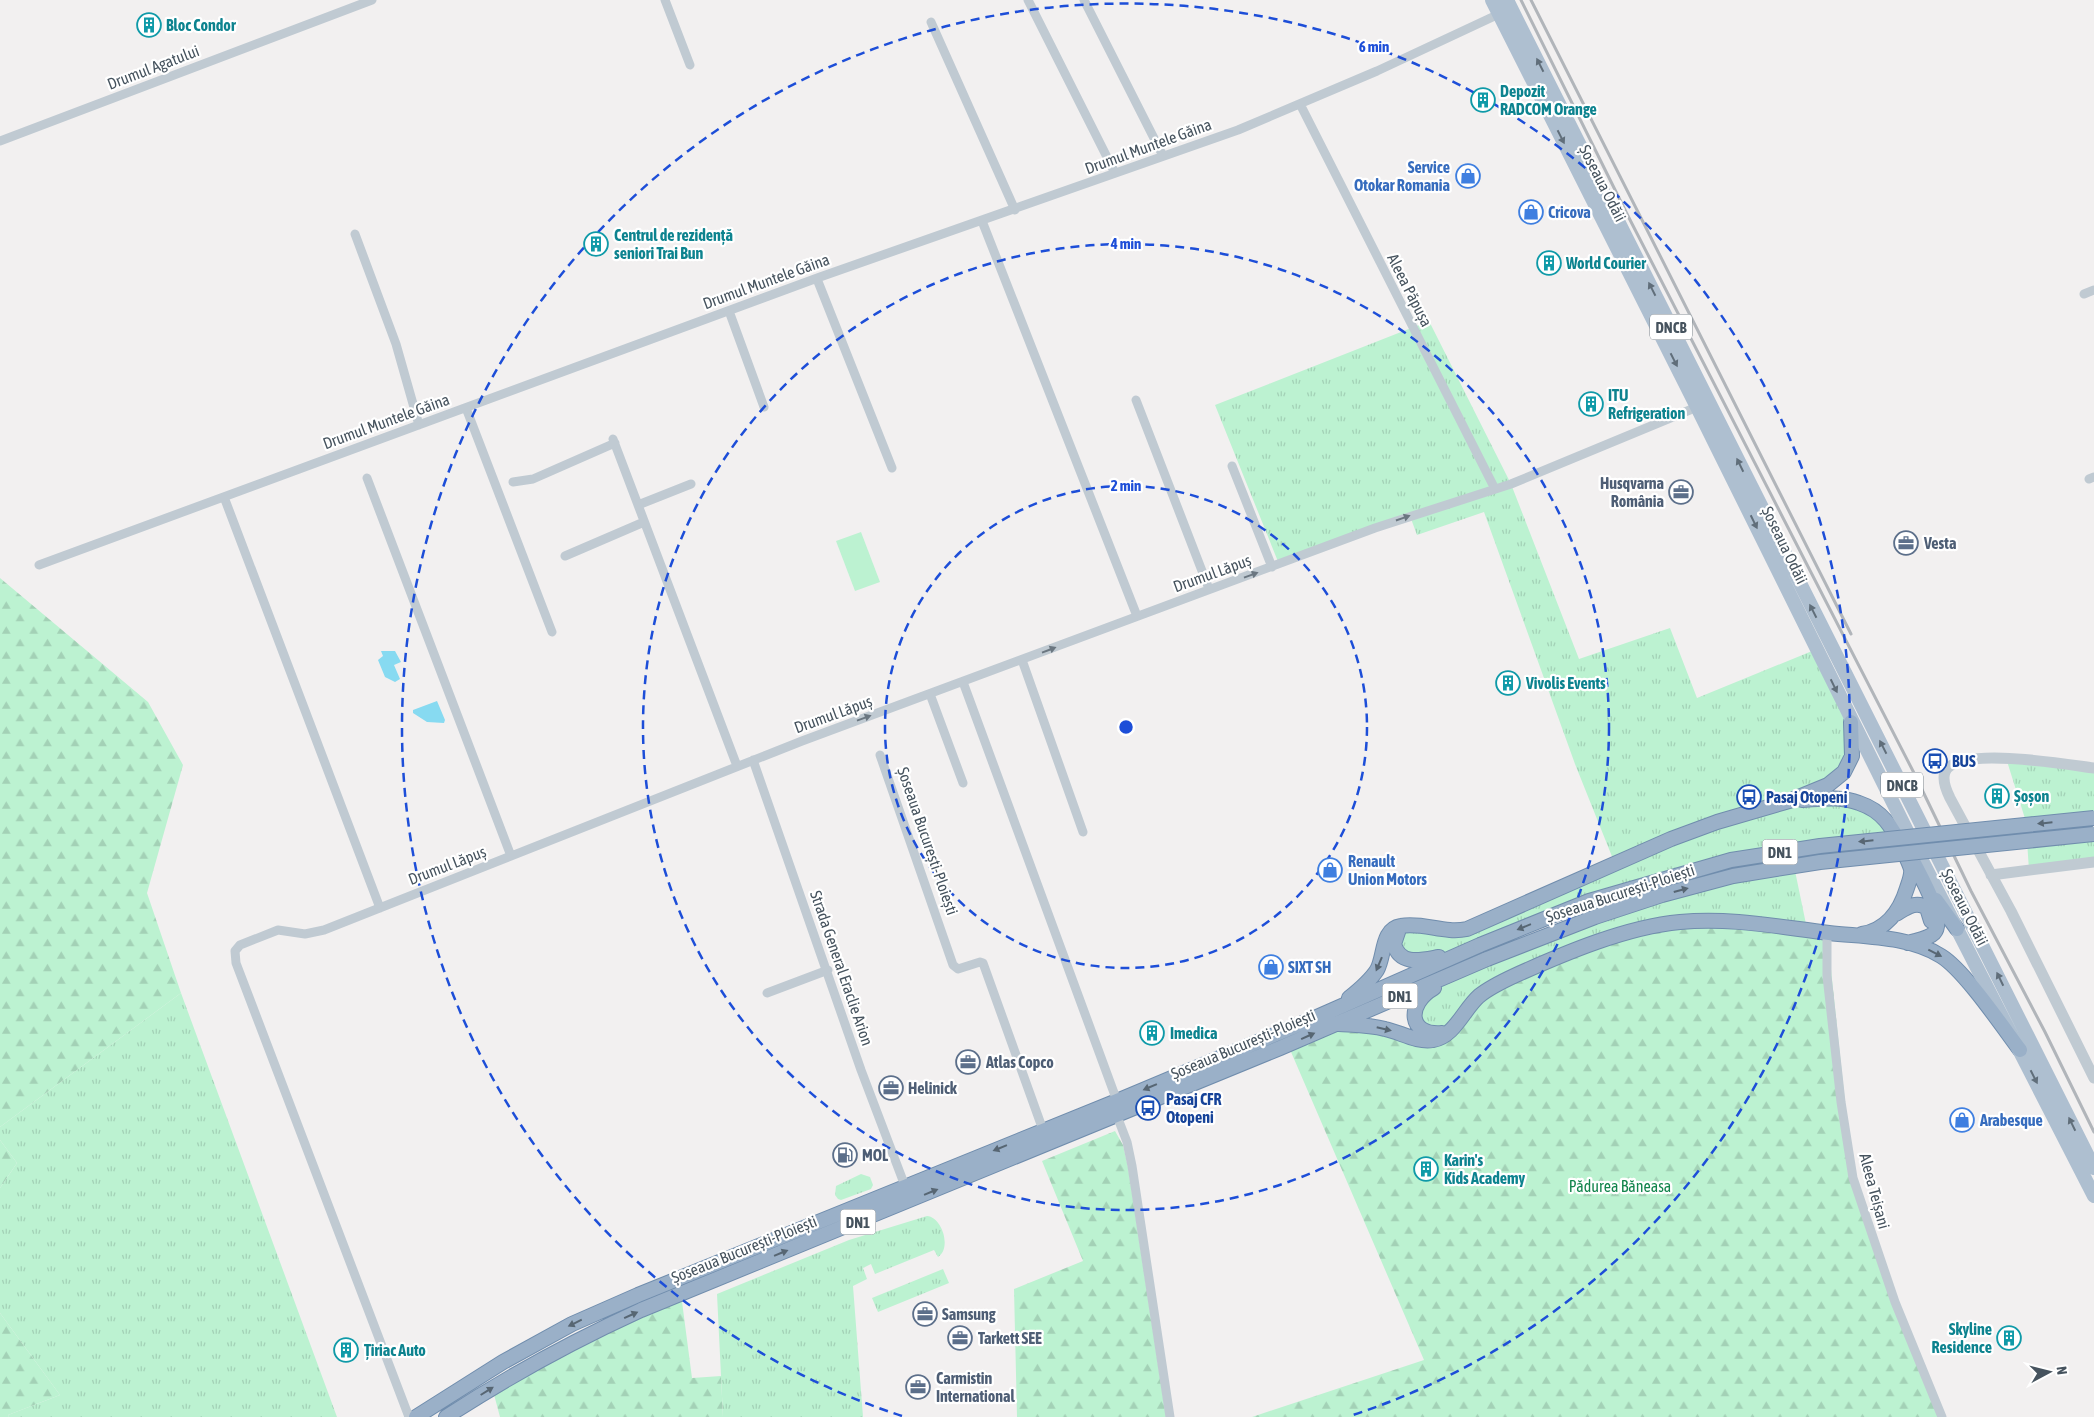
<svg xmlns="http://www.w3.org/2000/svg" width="2094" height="1417" font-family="'Asap Condensed',sans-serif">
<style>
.grass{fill:url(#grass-tufts)}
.forest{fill:url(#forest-firs)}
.green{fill:#bcf2d1}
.water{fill:#87daf1}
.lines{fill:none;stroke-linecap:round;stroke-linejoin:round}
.trunk-casing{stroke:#708dad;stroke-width:16}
.minor{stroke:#c0cad2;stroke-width:9}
.tertiary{stroke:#c0cad2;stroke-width:11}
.primary{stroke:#aebfd0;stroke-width:14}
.trunk{stroke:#9ab0c8;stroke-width:14}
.rail{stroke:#b1b5ba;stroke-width:3}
.trunk-bridge-casing{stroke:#708dad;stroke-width:16;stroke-linecap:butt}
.trunk-bridge{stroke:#9ab0c8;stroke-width:14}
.oneway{fill:#606e7a}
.oneway2{fill:#6b7781}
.oneway3{fill:#576673}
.ring{fill:none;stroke:#1d4ed8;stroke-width:2.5;stroke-dasharray:9 6}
.labels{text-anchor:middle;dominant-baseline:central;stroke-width:4.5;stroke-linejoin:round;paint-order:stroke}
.shield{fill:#fff;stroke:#7e878e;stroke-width:1}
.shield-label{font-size:15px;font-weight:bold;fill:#46535e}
.culture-label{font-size:16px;font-weight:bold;fill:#0d838f;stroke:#fff;text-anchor:start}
.street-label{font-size:16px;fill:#46535e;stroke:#fff}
.shop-label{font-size:16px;font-weight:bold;fill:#366cbe;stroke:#fff;text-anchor:start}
.service-label{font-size:16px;font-weight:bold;fill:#4e5e75;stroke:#fff;text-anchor:start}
.transit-label{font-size:16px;font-weight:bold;fill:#164399;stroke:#fff;text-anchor:start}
.park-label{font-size:16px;fill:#12854c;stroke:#fff}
.centre{fill:#1d4ed8;stroke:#fff;stroke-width:2.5}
.ring-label{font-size:15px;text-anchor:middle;font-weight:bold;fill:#1d4ed8;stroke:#fff;stroke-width:4.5;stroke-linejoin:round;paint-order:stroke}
</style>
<defs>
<pattern id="grass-tufts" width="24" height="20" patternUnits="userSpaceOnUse" patternTransform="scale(1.25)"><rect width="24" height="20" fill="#bcf2d1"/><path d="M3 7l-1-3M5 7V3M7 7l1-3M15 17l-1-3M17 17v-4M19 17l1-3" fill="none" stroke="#a3d1b6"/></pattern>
<pattern id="forest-firs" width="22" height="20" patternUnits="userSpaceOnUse" patternTransform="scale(1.25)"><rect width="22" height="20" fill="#bcf2d1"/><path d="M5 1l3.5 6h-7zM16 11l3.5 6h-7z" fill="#a3d1b6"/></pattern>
</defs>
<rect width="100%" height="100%" fill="#f2f0f0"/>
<path class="grass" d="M1429,321L1511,484L1579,659L1670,628L1697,698L1817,649L1851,722L1852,756L1809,793L1860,803L1897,838L1659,879L1457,954L1403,958L1399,929L1448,931L1615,864L1575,764L1484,512L1417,535L1410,516L1279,564L1215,405Z
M2006,758L2094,768V818L2027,825Z
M2094,835V861L2029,870L2027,841Z
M1794,866L1806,924L1450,1031L1429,1033L1415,1005L1425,993L1595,917Z
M181,993L337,1417H9L8,1415L60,1395L0,1313V1188L17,1163L0,1140V1127Z
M861,1174L870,1177L873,1185L871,1189L841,1200L838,1199L835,1195L836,1186Z
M927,1216C942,1217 952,1248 938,1257L934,1250L875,1274L871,1264L863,1268L867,1279L853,1286L863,1417H723L717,1294L849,1240Z
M943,1269L949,1283L878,1312L872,1298Z"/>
<path class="forest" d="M0,578L148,702L183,765L147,893L181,993L0,1127Z
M1666,924L1827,932L1853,1178L1942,1417H1252L1424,1360L1288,1045L1336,1024L1433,1040L1489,989Z
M1115,1131L1123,1145L1128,1167L1166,1417H1017L1014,1289L1083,1261L1042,1161Z
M0,1140L17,1163L0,1188Z
M681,1294L692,1378L721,1376L723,1417H500L492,1387Z
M0,1313L60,1395L8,1415L9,1417H0Z"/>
<path class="green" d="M861,532L880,582L855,591L836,541Z"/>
<path class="water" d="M381,651H395L401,662L394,665L400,679L395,682L385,677L378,660L383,656Z
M437,701L445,720L444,723L427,722L413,713V710Z"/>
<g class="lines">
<g class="trunk-casing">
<path id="trunk" d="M1802,800C1821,799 1840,796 1859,803C1883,811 1892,827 1902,848C1905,855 1909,862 1911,869C1912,875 1909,882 1907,888C1900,911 1886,930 1862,934
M1936,900L1957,929
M1896,914C1906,908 1916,900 1927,908L1931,921
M1399,929L1394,944C1400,966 1421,960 1439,957
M1908,943C1917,940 1928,939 1934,933C1947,919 1919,874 1912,859
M1434,988C1406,1004 1408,1036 1442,1033
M1349,998C1359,990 1370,981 1377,970C1385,956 1381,929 1401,926C1424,922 1444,934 1467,929L1671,839L1717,822L1789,801L1828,785L1844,772L1852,756L1851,722
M1339,1024C1354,1025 1370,1025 1385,1029C1400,1032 1417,1043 1433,1040C1454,1037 1464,1009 1479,996C1490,987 1503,981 1516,975C1565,953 1626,927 1680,922C1730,917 1779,927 1829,933C1865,937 1909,936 1941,956C1964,970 2002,1026 2020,1050
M416,1417L503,1362L572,1324L638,1295L1117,1101L1317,1017L1480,945
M446,1417C509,1376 573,1341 641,1310L1280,1048L1487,959"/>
</g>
<path class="minor" d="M665,0L690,65
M1028,0L1115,173
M1084,0L1163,156
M931,22L1015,210
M1300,104L1495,489
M0,141L372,0
M982,221L1137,616
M355,234L396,344L419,425
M817,279L892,468
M2084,294L2094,290
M729,311L764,407
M1136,400L1209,589
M466,408L552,632
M613,439L737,766
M1232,466L1272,567
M367,478L511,856
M2089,479L2094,477
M513,482L533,479L615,443
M224,497L380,908
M638,505L691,484
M565,556L644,522
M39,565L820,277L1238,130L1377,71L1499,14
M1022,660L1083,832
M963,682L1117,1101
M930,694L963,783
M880,755L953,965L958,969L980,962L983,963L1043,1130
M753,760L861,1070L905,1186
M1827,932V976L1841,1102L1853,1178L1895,1302L1942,1417
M767,993L828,970
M1117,1116L1127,1142L1132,1166L1170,1417
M409,1417L236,963L235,951L240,945L278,930L305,934L324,930L802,741L1375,528L1511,484L1697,407"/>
<path class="tertiary" d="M2094,768C2069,765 1957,745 1945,772C1942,780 1946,790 1950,798L2011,911L2094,1078
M1991,875L2094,862"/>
<path class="primary" d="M1492,0L1697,407L1913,843L2094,1196
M1507,0C1701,390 1901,777 2094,1168"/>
<use href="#trunk" class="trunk"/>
<path class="rail" d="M1521,0L1627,214L1914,773L1971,891L2045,1032L2094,1132
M1531,0L1851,634"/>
<g class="trunk-bridge-casing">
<path id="trunk-bridge" d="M1480,945L1589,901L1731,860L1820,846L2094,818
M1487,959L1595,917L1662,895L1733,876L1820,862L2094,834"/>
</g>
<use href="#trunk-bridge" class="trunk-bridge"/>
</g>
<defs><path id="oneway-solid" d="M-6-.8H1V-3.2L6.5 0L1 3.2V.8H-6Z" transform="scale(1.25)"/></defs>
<g class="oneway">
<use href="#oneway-solid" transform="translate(1540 65) rotate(-117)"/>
<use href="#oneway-solid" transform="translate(1561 137) rotate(63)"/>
<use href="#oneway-solid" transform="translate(1652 289) rotate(-117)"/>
<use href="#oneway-solid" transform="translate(1674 360) rotate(63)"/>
<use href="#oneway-solid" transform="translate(1740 465) rotate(-116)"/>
<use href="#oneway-solid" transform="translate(1754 522) rotate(64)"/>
<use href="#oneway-solid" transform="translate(1813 611) rotate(-117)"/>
<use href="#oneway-solid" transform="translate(1834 686) rotate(64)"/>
<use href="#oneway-solid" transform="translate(1883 747) rotate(-117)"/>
<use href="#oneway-solid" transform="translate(2000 979) rotate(-116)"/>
<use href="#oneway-solid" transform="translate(2034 1077) rotate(63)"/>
<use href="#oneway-solid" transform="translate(2072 1124) rotate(-116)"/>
</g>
<g class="oneway2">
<use href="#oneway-solid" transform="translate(1403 518) rotate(-19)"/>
<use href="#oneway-solid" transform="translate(1251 575) rotate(-20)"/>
<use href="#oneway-solid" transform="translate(1049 650) rotate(-21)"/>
<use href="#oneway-solid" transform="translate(864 718) rotate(-20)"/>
</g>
<g class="oneway3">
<use href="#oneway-solid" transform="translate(2045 823) rotate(174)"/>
<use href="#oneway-solid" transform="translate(1866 841) rotate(174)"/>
<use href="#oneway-solid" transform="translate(1681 890) rotate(-15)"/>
<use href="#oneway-solid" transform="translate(1524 927) rotate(158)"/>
<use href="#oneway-solid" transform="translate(1935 953) rotate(27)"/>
<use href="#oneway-solid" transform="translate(1379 964) rotate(113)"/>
<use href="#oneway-solid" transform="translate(1384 1029) rotate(13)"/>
<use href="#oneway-solid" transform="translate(1308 1036) rotate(-24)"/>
<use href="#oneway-solid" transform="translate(1150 1087) rotate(157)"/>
<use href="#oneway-solid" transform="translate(1000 1148) rotate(158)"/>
<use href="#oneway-solid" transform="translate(931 1192) rotate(-22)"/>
<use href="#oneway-solid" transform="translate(781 1253) rotate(-22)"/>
<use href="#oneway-solid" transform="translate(631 1315) rotate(-24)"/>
<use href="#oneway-solid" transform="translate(575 1323) rotate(154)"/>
<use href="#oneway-solid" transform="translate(487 1391) rotate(-32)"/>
</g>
<g class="ring">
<circle cx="1126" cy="727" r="241"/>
<circle cx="1126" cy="727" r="483"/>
<path d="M902 1416A724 724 0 1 1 1350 1416"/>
</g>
<defs>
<g id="building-ring" transform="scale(1.25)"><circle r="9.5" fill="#fff" stroke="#0f9aa8" stroke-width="1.5"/><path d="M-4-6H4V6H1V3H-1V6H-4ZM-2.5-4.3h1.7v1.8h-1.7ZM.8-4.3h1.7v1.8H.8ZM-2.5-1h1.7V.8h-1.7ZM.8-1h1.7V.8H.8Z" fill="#0f9aa8"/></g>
<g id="shop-ring" transform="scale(1.25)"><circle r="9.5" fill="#fff" stroke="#3f7fe0" stroke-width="1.5"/><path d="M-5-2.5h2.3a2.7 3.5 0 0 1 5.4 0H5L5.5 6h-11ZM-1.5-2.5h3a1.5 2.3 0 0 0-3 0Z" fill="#3f7fe0"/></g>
<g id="office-ring" transform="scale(1.25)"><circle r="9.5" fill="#fff" stroke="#5c6f8a" stroke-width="1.5"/><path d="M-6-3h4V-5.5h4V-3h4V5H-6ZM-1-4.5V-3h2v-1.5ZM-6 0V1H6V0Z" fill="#5c6f8a"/></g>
<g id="bus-ring" transform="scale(1.25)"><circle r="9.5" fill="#fff" stroke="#1a4fb4" stroke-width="1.5"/><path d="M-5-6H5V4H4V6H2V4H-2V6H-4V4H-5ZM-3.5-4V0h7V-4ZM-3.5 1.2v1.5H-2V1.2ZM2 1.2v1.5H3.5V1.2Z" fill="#1a4fb4"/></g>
<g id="fuel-ring" transform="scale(1.25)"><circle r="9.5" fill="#fff" stroke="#5c6f8a" stroke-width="1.5"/><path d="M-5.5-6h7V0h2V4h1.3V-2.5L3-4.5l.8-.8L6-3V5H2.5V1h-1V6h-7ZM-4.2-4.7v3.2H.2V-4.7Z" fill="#5c6f8a"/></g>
</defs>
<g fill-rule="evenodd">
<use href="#building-ring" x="149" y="25"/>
<use href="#building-ring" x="1483" y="100"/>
<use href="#shop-ring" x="1468" y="176"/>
<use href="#shop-ring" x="1531" y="212"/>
<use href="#building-ring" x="596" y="244"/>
<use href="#building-ring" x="1549" y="263"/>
<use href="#building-ring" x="1591" y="404"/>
<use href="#office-ring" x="1681" y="492"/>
<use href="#office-ring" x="1906" y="543"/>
<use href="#building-ring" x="1508" y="683"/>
<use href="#bus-ring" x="1935" y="761"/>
<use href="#building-ring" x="1997" y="796"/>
<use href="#bus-ring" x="1749" y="797"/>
<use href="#shop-ring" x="1330" y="870"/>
<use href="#shop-ring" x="1271" y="967"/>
<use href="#building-ring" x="1152" y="1033"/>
<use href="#office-ring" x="968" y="1062"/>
<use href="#office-ring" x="891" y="1088"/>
<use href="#bus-ring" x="1148" y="1108"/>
<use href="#shop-ring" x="1962" y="1120"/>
<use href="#fuel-ring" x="845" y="1155"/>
<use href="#building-ring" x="1426" y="1169"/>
<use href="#office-ring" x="925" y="1314"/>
<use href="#office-ring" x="960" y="1338"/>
<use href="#building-ring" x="2009" y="1338"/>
<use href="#building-ring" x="346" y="1350"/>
<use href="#office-ring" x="918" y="1387"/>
</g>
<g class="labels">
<g class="shield">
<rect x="1650" y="314.5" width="42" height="25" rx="4"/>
<rect x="1881" y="772.5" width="42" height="25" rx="4"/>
<rect x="1762.5" y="839.5" width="35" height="25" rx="4"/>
<rect x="1382.5" y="983.5" width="35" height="25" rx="4"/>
<rect x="840.5" y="1209.5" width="35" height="25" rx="4"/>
</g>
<g class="shield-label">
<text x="1671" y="327">DNCB</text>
<text x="1902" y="785">DNCB</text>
<text x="1780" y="852">DN1</text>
<text x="1400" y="996">DN1</text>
<text x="858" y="1222">DN1</text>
</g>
<g class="culture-label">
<text x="166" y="25">Bloc Condor</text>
<text x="1500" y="91">Depozit<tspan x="1500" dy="18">RADCOM Orange</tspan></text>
<text x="614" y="235">Centrul de rezidență<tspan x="614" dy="18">seniori Trai Bun</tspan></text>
<text x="1566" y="263">World Courier</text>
<text x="1608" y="395">ITU<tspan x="1608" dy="18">Refrigeration</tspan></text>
<text x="1526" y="683">Vivolis Events</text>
<text x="2014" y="796">Șoșon</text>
<text x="1170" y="1033">Imedica</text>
<text x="1444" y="1160">Karin's<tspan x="1444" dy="18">Kids Academy</tspan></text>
<text x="1992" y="1329" text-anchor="end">Skyline<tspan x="1992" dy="18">Residence</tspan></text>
<text x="364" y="1350">Țiriac Auto</text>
</g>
<g class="street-label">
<text transform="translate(153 67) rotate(-21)">Drumul Agatului</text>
<text transform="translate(1148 146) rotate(-20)">Drumul Muntele Găina</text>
<text transform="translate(1603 183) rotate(63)">Șoseaua Odăii</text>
<text transform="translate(766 281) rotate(-20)">Drumul Muntele Găina</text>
<text transform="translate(1410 290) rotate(63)">Aleea Păpușa</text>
<text transform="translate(386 421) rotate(-20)">Drumul Muntele Găina</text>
<text transform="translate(1785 545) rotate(64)">Șoseaua Odăii</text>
<text transform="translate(1212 573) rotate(-20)">Drumul Lăpuș</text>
<text transform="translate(833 714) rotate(-20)">Drumul Lăpuș</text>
<text transform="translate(928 841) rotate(71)">Șoseaua București-Ploiești</text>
<text transform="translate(447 865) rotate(-21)">Drumul Lăpuș</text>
<text transform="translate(1620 893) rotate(-18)">Șoseaua București-Ploiești</text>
<text transform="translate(1965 907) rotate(63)">Șoseaua Odăii</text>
<text transform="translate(842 968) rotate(71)">Strada General Eraclie Arion</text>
<text transform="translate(1243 1044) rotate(-23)">Șoseaua București-Ploiești</text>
<text transform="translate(1875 1191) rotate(75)">Aleea Teișani</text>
<text transform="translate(744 1249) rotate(-22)">Șoseaua București-Ploiești</text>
</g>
<g class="shop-label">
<text x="1450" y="167" text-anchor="end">Service<tspan x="1450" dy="18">Otokar Romania</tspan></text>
<text x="1548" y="212">Cricova</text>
<text x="1348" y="861">Renault<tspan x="1348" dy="18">Union Motors</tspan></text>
<text x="1288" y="967">SIXT SH</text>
<text x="1980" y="1120">Arabesque</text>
</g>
<g class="service-label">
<text x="1664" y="483" text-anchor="end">Husqvarna<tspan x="1664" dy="18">România</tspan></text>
<text x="1924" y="543">Vesta</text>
<text x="986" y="1062">Atlas Copco</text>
<text x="908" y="1088">Helinick</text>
<text x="862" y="1155">MOL</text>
<text x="942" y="1314">Samsung</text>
<text x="978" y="1338">Tarkett SEE</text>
<text x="936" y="1378">Carmistin<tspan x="936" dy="18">International</tspan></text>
</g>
<g class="transit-label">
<text x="1952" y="761">BUS</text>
<text x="1766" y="797">Pasaj Otopeni</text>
<text x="1166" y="1099">Pasaj CFR<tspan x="1166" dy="18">Otopeni</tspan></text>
</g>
<g class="park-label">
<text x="1620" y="1186">Pădurea Băneasa</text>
</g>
</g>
<circle cx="1126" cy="727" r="8" class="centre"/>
<g class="ring-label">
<text x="1374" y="52">6 min</text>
<text x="1126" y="249">4 min</text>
<text x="1126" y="491">2 min</text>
</g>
<g transform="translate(2049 1372) rotate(83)" stroke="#ffffff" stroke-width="4" paint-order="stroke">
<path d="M0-4L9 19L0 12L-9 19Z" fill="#46535e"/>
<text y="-8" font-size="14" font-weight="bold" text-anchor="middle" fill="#46535e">N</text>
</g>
</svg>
